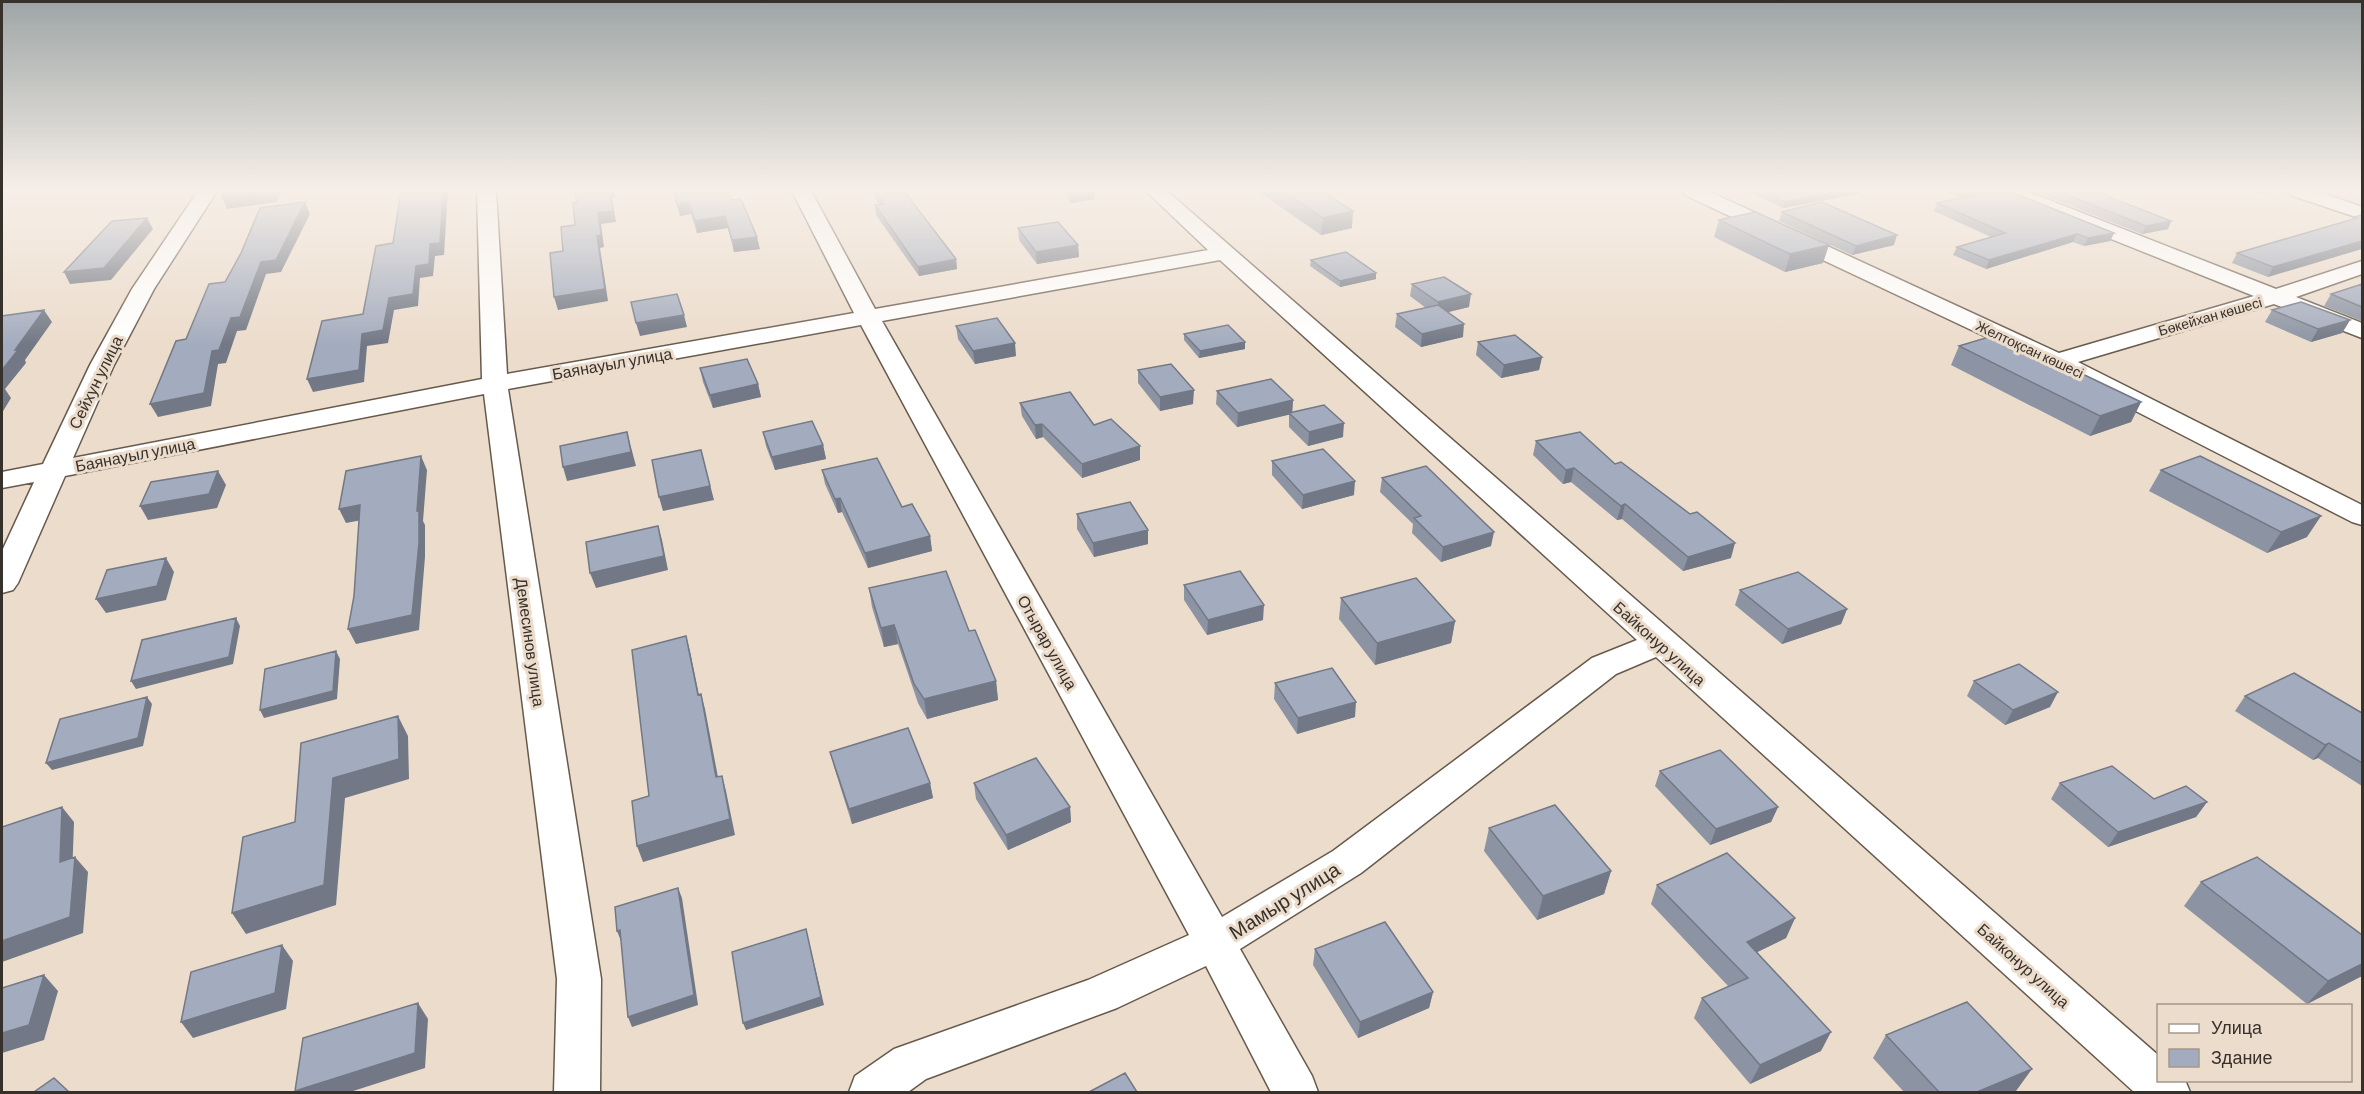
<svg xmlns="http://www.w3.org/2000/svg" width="2364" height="1094" font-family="Barlow,sans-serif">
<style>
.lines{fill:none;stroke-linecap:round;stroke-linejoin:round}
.minor-casing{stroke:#675a4c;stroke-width:3}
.minor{fill:#fff;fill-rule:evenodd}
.wall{fill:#8c94a3}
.shaded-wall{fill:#727885}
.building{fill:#a3acbe;stroke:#727885;stroke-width:1.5}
.labels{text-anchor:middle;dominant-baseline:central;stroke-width:6;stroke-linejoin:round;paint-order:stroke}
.far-street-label{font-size:14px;fill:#37312b;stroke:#ecdccc}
.street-label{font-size:16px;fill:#37312b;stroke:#ecdccc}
.near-street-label{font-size:20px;fill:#37312b;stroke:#ecdccc}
</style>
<rect width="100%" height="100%" fill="#ecdccc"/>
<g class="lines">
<g class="minor-casing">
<path id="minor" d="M198,191H217L154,289L114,365L73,458L482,379L477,191H496L507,374L854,313L792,191H811L875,309L1208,250L1146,191H1167L2158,1055V1080H2185L2190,1092H2134L1656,657L1616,674L1361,873L1240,949L1312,1076L1318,1092H1271L1206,966L1117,1008L926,1079L908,1092H849L855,1076L894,1049L1088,980L1189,935L861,325L508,389L601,979L600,1092H554L557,979L484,394L65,476L18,583L13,590L2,593V551L34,482L2,488V472L43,464L90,365L132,289ZM1220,260L1637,640L1592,658L1333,851L1222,917L882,321Z
M1683,191H1708L2059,353L2254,296L2001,195L1999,191H2026L2276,289L2362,261V274L2296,297L2362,323V338L2274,304L2078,362L2362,505V525L2352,522L2048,366L1685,195Z
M2288,191H2317L2362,207V219L2290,195Z"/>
</g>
<use href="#minor" class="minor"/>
</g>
<path class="wall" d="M674,191L732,200L760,249L734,252L728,228L697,233L691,214L680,216Z
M870,191H904L956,259L957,269L919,276L876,215L875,205H880Z
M1063,191H1094L1095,199L1071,203Z
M1258,191H1322L1352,228L1321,235Z
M1747,191H1859L1858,194L1783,208Z
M1946,191H2009L2114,233L2110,241L2084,246L2073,242L1986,269L1953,255L1957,247L1991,237L1934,211L1937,203L1961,198Z
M2033,191H2094L2171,221L2168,229L2142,234Z
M2250,191H2270L2259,194Z
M1782,212L1894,245L1852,255L1779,221Z
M2362,215L2268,277L2232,263L2237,253L2353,220L2354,217Z
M1719,220L1823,263L1785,272L1714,237Z
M1018,228L1078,245L1079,257L1037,264L1019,240Z
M1311,260L1376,273V279L1340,287L1310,266Z
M1412,284L1469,307L1448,312L1463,337L1421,347L1395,327L1397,314L1426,308L1410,296Z
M2362,284V321L2324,306L2331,294Z
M2272,310L2350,320L2342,333L2311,342L2265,322Z
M956,326L1016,356L975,364L958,339Z
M1184,334L1245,342V349L1199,358L1184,340Z
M1478,342L1542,357L1539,370L1501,378L1476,355Z
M1959,346L2141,402L2131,422L2090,436L1951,365Z
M700,368L758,384L761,397L713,408L703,382Z
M1138,370L1193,404L1160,411L1138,383Z
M1217,391L1293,400L1292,413L1343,437L1308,446L1289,427V414L1237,427L1216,404Z
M1020,403L1140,460L1082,478L1043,437L1036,439L1022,416Z
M763,432L823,445L826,459L775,470L766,446Z
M1536,441L1615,464L1731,558L1683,571L1622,519L1617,520L1571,482L1563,484L1533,455Z
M1272,461L1354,495L1302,509L1272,475Z
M822,470L902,507L930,536L932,551L868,568L842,512L838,513L825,484Z
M2161,470L2307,537L2267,553L2149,491Z
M1382,478L1491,546L1441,562L1412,533L1413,524L1380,492Z
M1077,514L1148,530V544L1094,557L1077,529Z
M1184,585L1263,620L1207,635L1184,600Z
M869,588L969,631L996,681L998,700L927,719L918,703L898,644L884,647L872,607Z
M1740,590L1847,609L1841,624L1782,644L1735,605Z
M1341,598L1455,621L1451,643L1375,665L1339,619Z
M1974,681L2050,707L2005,725L1967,696Z
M1275,683L1355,717L1297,734L1274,699Z
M2245,696L2362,713V786L2318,758L2313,760L2235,711Z
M830,752L930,783L933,798L852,824L834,767Z
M1660,771L1778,807L1771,822L1710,845L1655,786Z
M974,783L1070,807L1071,822L1008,850L976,799Z
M2060,783L2154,799L2207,802L2196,817L2108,847L2051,799Z
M1489,828L1611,871L1604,894L1537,920L1484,851Z
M2201,882L2362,976L2307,1004L2184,906Z
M1657,885L1795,918L1786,938L1757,952L1821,1051L1750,1084L1694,1018L1702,998L1729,987L1651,904Z
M1315,949L1433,992L1429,1008L1358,1038L1313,965Z
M1886,1035L2016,1091L2014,1092H1904L1873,1058Z"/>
<path class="shaded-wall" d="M267,191H282L277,202L227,209L222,197Z
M443,191H448L444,255L435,256L433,276L420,278L418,306L394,310L388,343L367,346L364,382L313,392L307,379L362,334L389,298L416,266L430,244Z
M610,191H615L616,197L612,198L616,222L601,224L604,247L600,248L608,301L558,310L554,297L597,236L598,213Z
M1076,191H1094L1095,199L1071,203L1070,192Z
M1839,191H1859L1858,194L1783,208L1785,202Z
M2260,191H2270L2259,194Z
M305,202L310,214L281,272L266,274L246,330L237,331L226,363L218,364L211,406L158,417L150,404L212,351L231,318L261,262Z
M689,203L691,214L680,216L677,205Z
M1353,211L1352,228L1321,235L1323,218Z
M725,216L728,228L697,233L695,221Z
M147,218L153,229L111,280L70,284L64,272Z
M2171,221L2168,229L2142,234L2146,226Z
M2114,233L2110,241L2084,246L2088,238Z
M2077,234L2073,242L1986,269L1989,260Z
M1897,235L1894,245L1852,255L1856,246Z
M757,237L760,249L734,252L732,240Z
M2362,241V249L2268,277L2273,267Z
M1078,245L1079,257L1037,264L1036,252Z
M1829,245L1823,263L1785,272L1790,254Z
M956,259L957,269L919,276L918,267Z
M1376,273V279L1340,287V281Z
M1471,294L1469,307L1436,315L1438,302Z
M44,310L52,322L25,360L26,363L5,389L11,398L2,413V370L15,350Z
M684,315L687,327L640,336L636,323Z
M2350,320L2342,333L2311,342L2318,329Z
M1464,324L1463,337L1421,347L1422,334Z
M1245,342V349L1199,358L1200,351Z
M1015,343L1016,356L975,364L973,351Z
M1542,357L1539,370L1501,378L1504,365Z
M758,384L761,397L713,408L710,395Z
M1194,390L1193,404L1160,411V397Z
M1293,400L1292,414L1237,427L1238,413Z
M2141,402L2131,422L2090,436L2100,416Z
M1344,423L1343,437L1308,446L1309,432Z
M1042,424L1043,437L1036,439L1035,425Z
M627,432L636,466L567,481L563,467Z
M823,445L826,459L775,470L772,457Z
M1140,446V460L1082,478V464Z
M701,450L714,500L663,511L659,497Z
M421,456L427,470L423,521L425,525V557L419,630L356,644L348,629L417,511Z
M1574,468L1571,482L1563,484L1566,470Z
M218,471L226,485L217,508L148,520L140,506Z
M1355,481L1354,495L1302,509L1303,495Z
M840,498L842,512L838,513L835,499Z
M1625,504L1622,519L1617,520L1621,506Z
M360,505L367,519L346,523L339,509Z
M2321,516L2307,537L2267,553L2281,532Z
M658,526L662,540L668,570L596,588L590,573Z
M1148,530V544L1094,557L1093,543Z
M1494,532L1491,546L1441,562L1443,547Z
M930,536L932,551L868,568L865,553Z
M1735,543L1731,558L1683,571L1688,557Z
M166,558L174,572L166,600L106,613L96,599Z
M1264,605L1263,620L1207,635L1208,620Z
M1847,609L1841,624L1782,644L1788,629Z
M236,618L240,626L233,664L136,689L131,681Z
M1455,621L1451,643L1375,665L1377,643Z
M894,625L898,644L884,647L881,628Z
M686,636L690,651L702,710L698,695Z
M336,651L340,659L337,699L264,718L260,710Z
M996,681L998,700L927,719L924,699Z
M2058,692L2050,707L2005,725L2013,710Z
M701,694L705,709L721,793L716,777Z
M147,697L152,704L143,746L52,770L46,763Z
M1356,702L1355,717L1297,734L1298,718Z
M398,716L408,736L409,779L345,798L336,905L246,934L232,913L333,778Z
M2329,743L2318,758L2313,760L2325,745Z
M722,776L726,791L735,835L643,862L637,846Z
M930,783L933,798L852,824L849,809Z
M2207,802L2196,817L2108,847L2118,832Z
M62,807L74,822L72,878L60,862Z
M1070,807L1071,822L1008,850L1006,835Z
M1778,807L1771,822L1710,845L1716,829Z
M75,857L88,872L83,933L2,962V941Z
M1611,871L1604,894L1537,920L1543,896Z
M678,888L682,898L698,1005L632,1027L628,1017Z
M1795,918L1786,938L1739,961L1747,942Z
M806,929L824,1005L746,1030L743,1023Z
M620,930L621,941L617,931Z
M282,945L293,961L286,1009L193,1038L181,1022Z
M2362,964V976L2307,1004L2328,981Z
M44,975L58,991L44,1040L2,1053V1033Z
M1433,992L1429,1008L1358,1038L1360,1022Z
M418,1003L428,1019L425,1068L350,1092H296L295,1091Z
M1831,1032L1821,1051L1750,1084L1760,1065Z
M2032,1069L2016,1091L2014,1092H1977Z"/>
<path class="building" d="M225,191H267L222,197Z
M401,191H443L440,243L430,244L429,264L416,266L413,294L389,298L383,330L362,334L359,370L307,379L322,321L363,314L376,246L393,243Z
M574,191H610L613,211L598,213L601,235L597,236L605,289L554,297L550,253L563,251L561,227L575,225L573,203L577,202Z
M674,191H728L732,200L741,199L757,237L732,240L725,216L695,221L689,203L677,205Z
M875,191H904L956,259L918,267L875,205L884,204Z
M1283,191H1322L1353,211L1323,218Z
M1763,191H1839L1785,202Z
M1966,191H2009L2114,233L2088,238L2077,234L1989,260L1957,247L2005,233L1937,203L1975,195Z
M2057,191H2094L2171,221L2146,226Z
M305,202L276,260L261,262L240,317L231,318L219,350L212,351L204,393L150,404L176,341L186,339L209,284L225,282L241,253L260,208Z
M1822,202L1897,235L1856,246L1782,212Z
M1755,212L1829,245L1790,254L1719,220Z
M2362,215V241L2273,267L2237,253L2357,218L2354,217Z
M147,218L104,268L64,272L112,221Z
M1058,222L1078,245L1036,252L1018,228Z
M1346,252L1376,273L1340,281L1311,260Z
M1444,277L1471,294L1438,302L1412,284Z
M2362,284V307L2331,294Z
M677,294L684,315L636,323L631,302Z
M2301,302L2350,320L2318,329L2272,310Z
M1438,305L1464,324L1422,334L1397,314Z
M44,310L15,350H18L2,370V316Z
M997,318L1015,343L973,351L956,326Z
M1228,325L1245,342L1200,351L1184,334Z
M1999,334L2141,402L2100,416L1959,346Z
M1515,335L1542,357L1504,365L1478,342Z
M747,359L758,384L710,395L700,368Z
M1171,364L1194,390L1160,397L1138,370Z
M1271,379L1293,400L1238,413L1217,391Z
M1070,392L1094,425L1111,419L1140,446L1082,464L1042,424L1035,425L1020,403Z
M1324,405L1344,423L1309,432L1289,413Z
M812,421L823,445L772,457L763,432Z
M627,432L631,452L563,467L560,446Z
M1580,432L1615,464L1621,462L1690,514L1697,512L1735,543L1688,557L1625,504L1621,506L1574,468L1566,470L1536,441Z
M1323,449L1355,481L1303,495L1272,461Z
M701,450L710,486L659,497L652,460Z
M421,456L417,511H419V543L412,615L348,629L354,596L360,505L339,509L346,471Z
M2200,456L2321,516L2281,532L2161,470Z
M877,458L902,507L912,504L930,536L865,553L840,498L835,499L822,470Z
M1426,466L1494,532L1443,547L1414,518L1421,516L1382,478Z
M218,471L209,494L140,506L151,482Z
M1130,502L1148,530L1093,543L1077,514Z
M658,526L664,556L590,573L586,542Z
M166,558L157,586L96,599L107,570Z
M946,571L969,631L975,630L996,681L924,699L914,684L894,625L881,628L869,588Z
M1240,571L1264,605L1208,620L1184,585Z
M1798,572L1847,609L1788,629L1740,590Z
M1416,578L1455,621L1377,643L1341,598Z
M236,618L229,657L131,681L142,640Z
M686,636L698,695L701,694L716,777L722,776L730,819L637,846L632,801L649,796L632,650Z
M336,651L333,691L260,710L265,669Z
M2019,664L2058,692L2013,710L1974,681Z
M1332,668L1356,702L1298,718L1275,683Z
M2294,673L2362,713V763L2329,743L2325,745L2245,696Z
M147,697L138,738L46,763L60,719Z
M398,716L399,759L333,778L324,885L232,913L243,837L295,822L301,743Z
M908,728L930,783L849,809L830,752Z
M1720,750L1778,807L1716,829L1660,771Z
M1036,758L1070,807L1006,835L974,783Z
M2112,766L2154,799L2186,786L2207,802L2118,832L2060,783Z
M1555,805L1611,871L1543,896L1489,828Z
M62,807L60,862L75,857L70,917L2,941V827Z
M1727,853L1795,918L1747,942L1831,1032L1760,1065L1702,998L1748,978L1657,885Z
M2257,857L2362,935V964L2328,981L2201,882Z
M678,888L694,995L628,1017L620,930L617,931L615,907Z
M1385,922L1433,992L1360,1022L1315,949Z
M806,929L821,997L743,1023L732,952Z
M282,945L275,993L181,1022L191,972Z
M44,975L29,1025L2,1033V988Z
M1967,1002L2032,1069L1977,1092H1939L1886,1035Z
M418,1003L415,1053L295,1091L303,1038Z
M1125,1073L1137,1092H1089Z
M54,1078L69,1092H34Z"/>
<linearGradient id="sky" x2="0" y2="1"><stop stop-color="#9ea5a6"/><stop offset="0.55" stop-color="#f6efe8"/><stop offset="1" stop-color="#f6efe8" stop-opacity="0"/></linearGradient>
<rect width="2364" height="345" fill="url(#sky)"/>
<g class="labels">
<g class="far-street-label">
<text transform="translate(2210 316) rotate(-16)">Бөкейхан көшесі</text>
<text transform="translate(2030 349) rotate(25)">Желтоқсан көшесі</text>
</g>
<g class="street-label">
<text transform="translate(612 363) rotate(-10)">Баянауыл улица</text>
<text transform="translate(95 382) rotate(-64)">Сейхун улица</text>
<text transform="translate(135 454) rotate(-11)">Баянауыл улица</text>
<text transform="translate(531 642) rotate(82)">Демесинов улица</text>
<text transform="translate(1048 642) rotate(61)">Отырар улица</text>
<text transform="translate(1660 643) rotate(42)">Байконур улица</text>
<text transform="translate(2024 965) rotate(42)">Байконур улица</text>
</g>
<g class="near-street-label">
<text transform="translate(1284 900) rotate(-32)">Мамыр улица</text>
</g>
</g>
<rect width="2364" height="1094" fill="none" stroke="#37312b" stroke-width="6"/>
<rect x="2157" y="1004" width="195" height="78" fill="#ecdccc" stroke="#a4988c" stroke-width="1.5"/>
<rect x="2169" y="1024" width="30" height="9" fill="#ffffff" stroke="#a4988c" stroke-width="1.5"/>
<text x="2211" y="1034" font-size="18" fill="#37312b">Улица</text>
<rect x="2169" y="1049" width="30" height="18" fill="#a3acbe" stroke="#a4988c" stroke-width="1.5"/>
<text x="2211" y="1064" font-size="18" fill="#37312b">Здание</text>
</svg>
